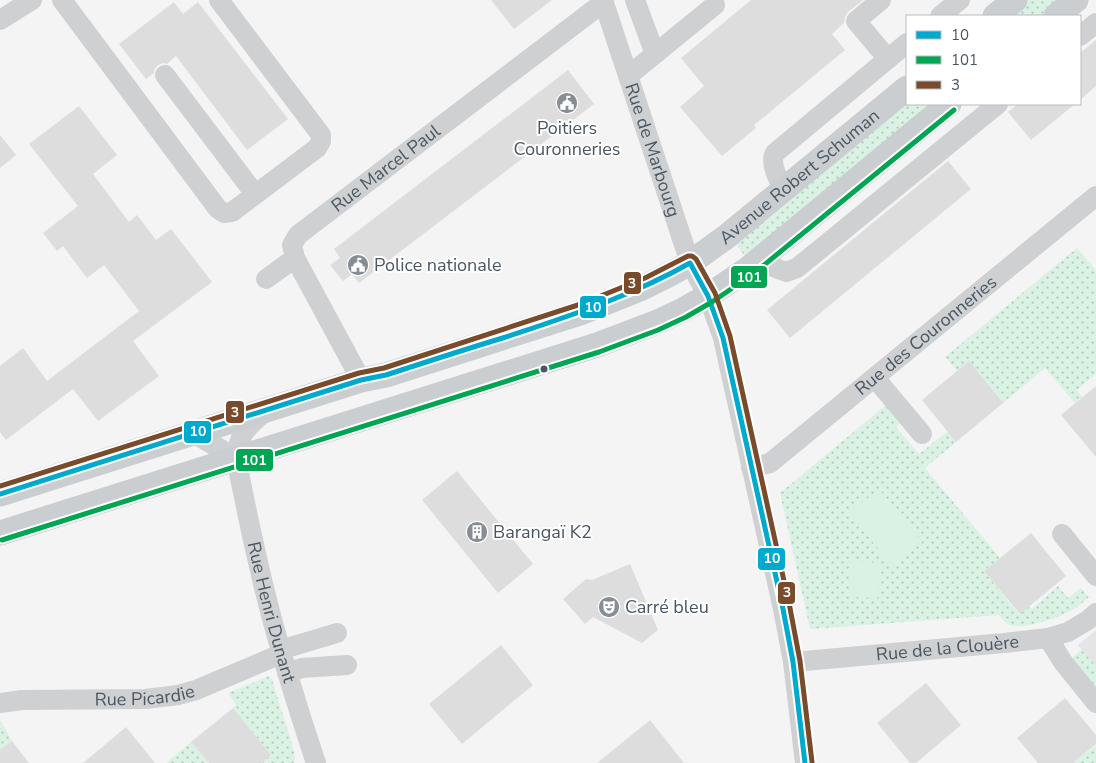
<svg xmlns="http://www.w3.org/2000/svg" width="1096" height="763" font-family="'Nunito Sans',sans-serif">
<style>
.education{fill:#e6e5e6}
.grass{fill:url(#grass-dots)}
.pitch{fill:#d9f2e3}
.building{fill:#ddddde}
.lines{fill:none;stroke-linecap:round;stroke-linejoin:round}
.minor{stroke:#ced0d2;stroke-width:20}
.major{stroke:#caced1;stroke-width:25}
.bus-1-casing{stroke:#fff;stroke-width:9}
.bus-2-casing{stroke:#fff;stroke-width:9}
.bus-3-casing{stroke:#fff;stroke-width:9}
.bus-1{stroke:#00a9ce;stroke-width:5}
.bus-2{stroke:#00a651;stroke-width:5}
.bus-3{stroke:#7a4b2a;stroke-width:5}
.bus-dot{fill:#4a5661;stroke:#fff;stroke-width:2}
.labels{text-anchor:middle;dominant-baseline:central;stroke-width:4;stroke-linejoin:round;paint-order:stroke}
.poi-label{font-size:18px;fill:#4a5661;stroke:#fff;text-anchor:start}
.street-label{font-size:18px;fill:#4a5661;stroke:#fff}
.line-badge{stroke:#fff;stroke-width:2}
.badge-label{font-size:14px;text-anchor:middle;font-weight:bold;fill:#fff}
</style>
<defs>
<pattern id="grass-dots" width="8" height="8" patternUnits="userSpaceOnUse" patternTransform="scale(1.25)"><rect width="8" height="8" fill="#d9f2e3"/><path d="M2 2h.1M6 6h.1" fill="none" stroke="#b2c7bb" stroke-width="1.8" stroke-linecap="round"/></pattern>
</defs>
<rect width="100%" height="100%" fill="#f4f4f4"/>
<path class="education" d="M1096,630V666L1078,645Z"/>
<path class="grass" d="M1027,0H1060L1040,16H1007Z
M907,104H934L746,258L734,241Z
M1077,248L1096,270V374L1077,390L1082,397L1075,403L1045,368L1003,403L969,362L957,371L945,357Z
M886,405L901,422L896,427L919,454L948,431L956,442L925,468L1000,558L984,571L1019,614L1029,606L1032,609L1058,586L1068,598L1081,588L1089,597C1084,601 1079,606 1074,609C1062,617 1024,630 1010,625C1005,623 1002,619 999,615L810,629L780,493Z
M1082,649L1096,666V687L1072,658Z
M269,676L272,680L294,750L295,758L294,763H262L271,755L233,708L236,705L228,693Z
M0,720L12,741L0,751Z
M191,742L209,763H166Z
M1096,745V763H1073Z"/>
<path class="pitch" d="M879,489L922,542L892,566L849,513Z
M850,561L880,563L878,598L849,597Z"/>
<path class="building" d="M491,0H552L514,29Z
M751,0H863L848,12L845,17L844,23L832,34L845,50L754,125L756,128L722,156L680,107L704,86L681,58Z
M174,2L183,14L198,2L288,119L247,150L176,56L167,64L163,63L158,65L154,70V73L146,79L119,44Z
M1096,40V86L1080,100V53Z
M568,70L594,104L359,283L352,274L343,281L330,265L340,258L334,249Z
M1018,104H1075L1031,140L1008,112Z
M79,106L117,155L93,174L129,222L137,215L156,240L171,229L212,282L133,341L159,376L98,421L73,389L6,440L0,432V366L23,348L47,381L139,311L104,265L87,278L63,246L57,251L43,233L78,206L29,144Z
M0,135L16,155L0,168Z
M948,161L971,189L790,338L767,310Z
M969,361L1003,403L956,442L922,400Z
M1096,386V457L1061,415Z
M457,471L533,564L498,593L422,500Z
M1031,533L1066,576L1020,614L984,571Z
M630,564L658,630L642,643L593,617L585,624L563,599L586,579L592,580Z
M501,645L533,685L462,744L429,704Z
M926,683L961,725L916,763H910L877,723Z
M1065,698L1096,735V744L1073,763H1038L1017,738Z
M233,708L271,755L262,763H209L191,742Z
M650,720L684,763H597Z
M126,727L155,763H83Z
M12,741L29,763H0V750Z"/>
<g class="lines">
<g class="minor">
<path d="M62,0L218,209L224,213L232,212L317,148L321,141V135L219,0"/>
<path id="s1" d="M603,0L690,263L708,296L723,338L783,609L793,662L805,763"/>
<path d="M635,0L655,54"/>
<path d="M881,0L856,21L888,59"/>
<path d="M940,16L960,0"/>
<path d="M0,20L32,0"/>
<path d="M1080,36L1096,23"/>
<path d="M165,75L255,194"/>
<path d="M628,76L715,5"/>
<path d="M784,190C779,181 769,163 775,153L907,43"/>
<path d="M759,260L773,267L786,272L797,268L998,104"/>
<path d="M266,279L295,258"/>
<path d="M875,378L922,434"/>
<path id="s2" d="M361,380L295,258L292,245L298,235L604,2"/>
<path id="s3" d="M266,411C247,428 239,432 236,458C243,493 250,528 258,562C273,630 294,697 316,763"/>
<path d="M193,433L236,458"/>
<path id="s4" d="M751,468L770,463L1096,196"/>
<path d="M1062,534L1096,576"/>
<path d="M1048,638L1063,662L1096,703"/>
<path d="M280,650L337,633"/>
<path id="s5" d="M793,662L1004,643L1048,638L1068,632L1088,620L1096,613"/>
<path d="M287,673L302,668L347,665"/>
<path id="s6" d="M0,703L22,700L145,699L162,697L178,695L196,690L281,654"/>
</g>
<g class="major">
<path d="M995,16L1015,0"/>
<path d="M1056,16L1076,0"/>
<path id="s7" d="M0,494L361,380L386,375L583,312L640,289L670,274L690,263L726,237L907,88"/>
<path d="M0,533L597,345L655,323L683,310L708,296L749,268L949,104"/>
</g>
<g class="bus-1-casing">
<path id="bus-1" d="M0,494L361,380L386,375C426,362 466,349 506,337C569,316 632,296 690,263L708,296L723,338L783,609L793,662L805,763"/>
</g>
<g class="bus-2-casing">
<path id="bus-2" d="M2,540L599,352L658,330L686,317L712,302L753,274L954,110"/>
</g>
<g class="bus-3-casing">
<path id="bus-3" d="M0,486L359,373L384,368L581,304L645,278L688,256H692L696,259L715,293L730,336L790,608L800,661L812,762"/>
</g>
<use href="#bus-1" class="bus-1"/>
<use href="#bus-2" class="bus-2"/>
<use href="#bus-3" class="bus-3"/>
</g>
<defs>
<g id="civic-disc" transform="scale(1.125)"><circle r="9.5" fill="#868d94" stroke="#fff"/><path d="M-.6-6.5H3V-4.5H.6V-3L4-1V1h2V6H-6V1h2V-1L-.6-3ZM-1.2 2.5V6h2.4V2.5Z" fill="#fff"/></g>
<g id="building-disc" transform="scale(1.125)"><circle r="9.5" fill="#868d94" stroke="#fff"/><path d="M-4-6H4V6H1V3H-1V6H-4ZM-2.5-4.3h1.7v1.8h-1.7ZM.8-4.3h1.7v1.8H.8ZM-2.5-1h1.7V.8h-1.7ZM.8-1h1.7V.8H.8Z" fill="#fff"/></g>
<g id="theatre-disc" transform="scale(1.125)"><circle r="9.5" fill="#868d94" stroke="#fff"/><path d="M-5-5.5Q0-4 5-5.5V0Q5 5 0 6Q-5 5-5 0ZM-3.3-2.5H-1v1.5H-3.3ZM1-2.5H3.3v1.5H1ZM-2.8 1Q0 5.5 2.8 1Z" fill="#fff"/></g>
</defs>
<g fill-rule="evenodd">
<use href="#civic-disc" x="567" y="103"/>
<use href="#civic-disc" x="358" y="265"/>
<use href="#building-disc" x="477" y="532"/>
<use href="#theatre-disc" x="609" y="607"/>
</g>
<circle class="bus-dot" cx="544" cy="369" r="4.5"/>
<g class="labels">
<g class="poi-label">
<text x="567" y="128" text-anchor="middle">Poitiers<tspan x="567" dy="21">Couronneries</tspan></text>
<text x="374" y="265">Police nationale</text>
<text x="493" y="532">Barangaï K2</text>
<text x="625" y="607">Carré bleu</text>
</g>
<g class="street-label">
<text stroke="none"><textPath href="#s1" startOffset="158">Rue de Marbourg</textPath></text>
<text stroke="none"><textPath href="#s2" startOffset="274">Rue Marcel Paul</textPath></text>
<text stroke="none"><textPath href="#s7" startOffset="868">Avenue Robert Schuman</textPath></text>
<text stroke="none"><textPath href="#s4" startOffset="221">Rue des Couronneries</textPath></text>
<text stroke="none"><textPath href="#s3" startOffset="216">Rue Henri Dunant</textPath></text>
<text stroke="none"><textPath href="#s5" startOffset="155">Rue de la Clouère</textPath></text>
<text stroke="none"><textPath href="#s6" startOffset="145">Rue Picardie</textPath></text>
</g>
</g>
<g class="line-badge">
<rect x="730" y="265" width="38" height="24" rx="5" fill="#00a651"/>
<rect x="623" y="271" width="19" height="24" rx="5" fill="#7a4b2a"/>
<rect x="579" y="295" width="28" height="24" rx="5" fill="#00a9ce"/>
<rect x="225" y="400" width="20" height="24" rx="5" fill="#7a4b2a"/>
<rect x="183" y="420" width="29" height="24" rx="5" fill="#00a9ce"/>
<rect x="235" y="448" width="39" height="24" rx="5" fill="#00a651"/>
<rect x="757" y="547" width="29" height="24" rx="5" fill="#00a9ce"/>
<rect x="777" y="581" width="19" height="24" rx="5" fill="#7a4b2a"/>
</g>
<g class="badge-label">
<text x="749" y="282">101</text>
<text x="632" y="288">3</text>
<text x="593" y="312">10</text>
<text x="235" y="417">3</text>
<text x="198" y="436">10</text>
<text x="254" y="465">101</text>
<text x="772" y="563">10</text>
<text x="787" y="597">3</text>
</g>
<rect x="906" y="15" width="175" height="90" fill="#ffffff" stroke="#b7bbc0"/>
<rect x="916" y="31" width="25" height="8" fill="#00a9ce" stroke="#b7bbc0"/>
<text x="951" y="40" font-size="15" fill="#4a5661">10</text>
<rect x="916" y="56" width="25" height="8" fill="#00a651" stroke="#b7bbc0"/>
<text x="951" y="65" font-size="15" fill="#4a5661">101</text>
<rect x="916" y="81" width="25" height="8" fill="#7a4b2a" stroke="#b7bbc0"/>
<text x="951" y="90" font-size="15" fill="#4a5661">3</text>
</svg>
